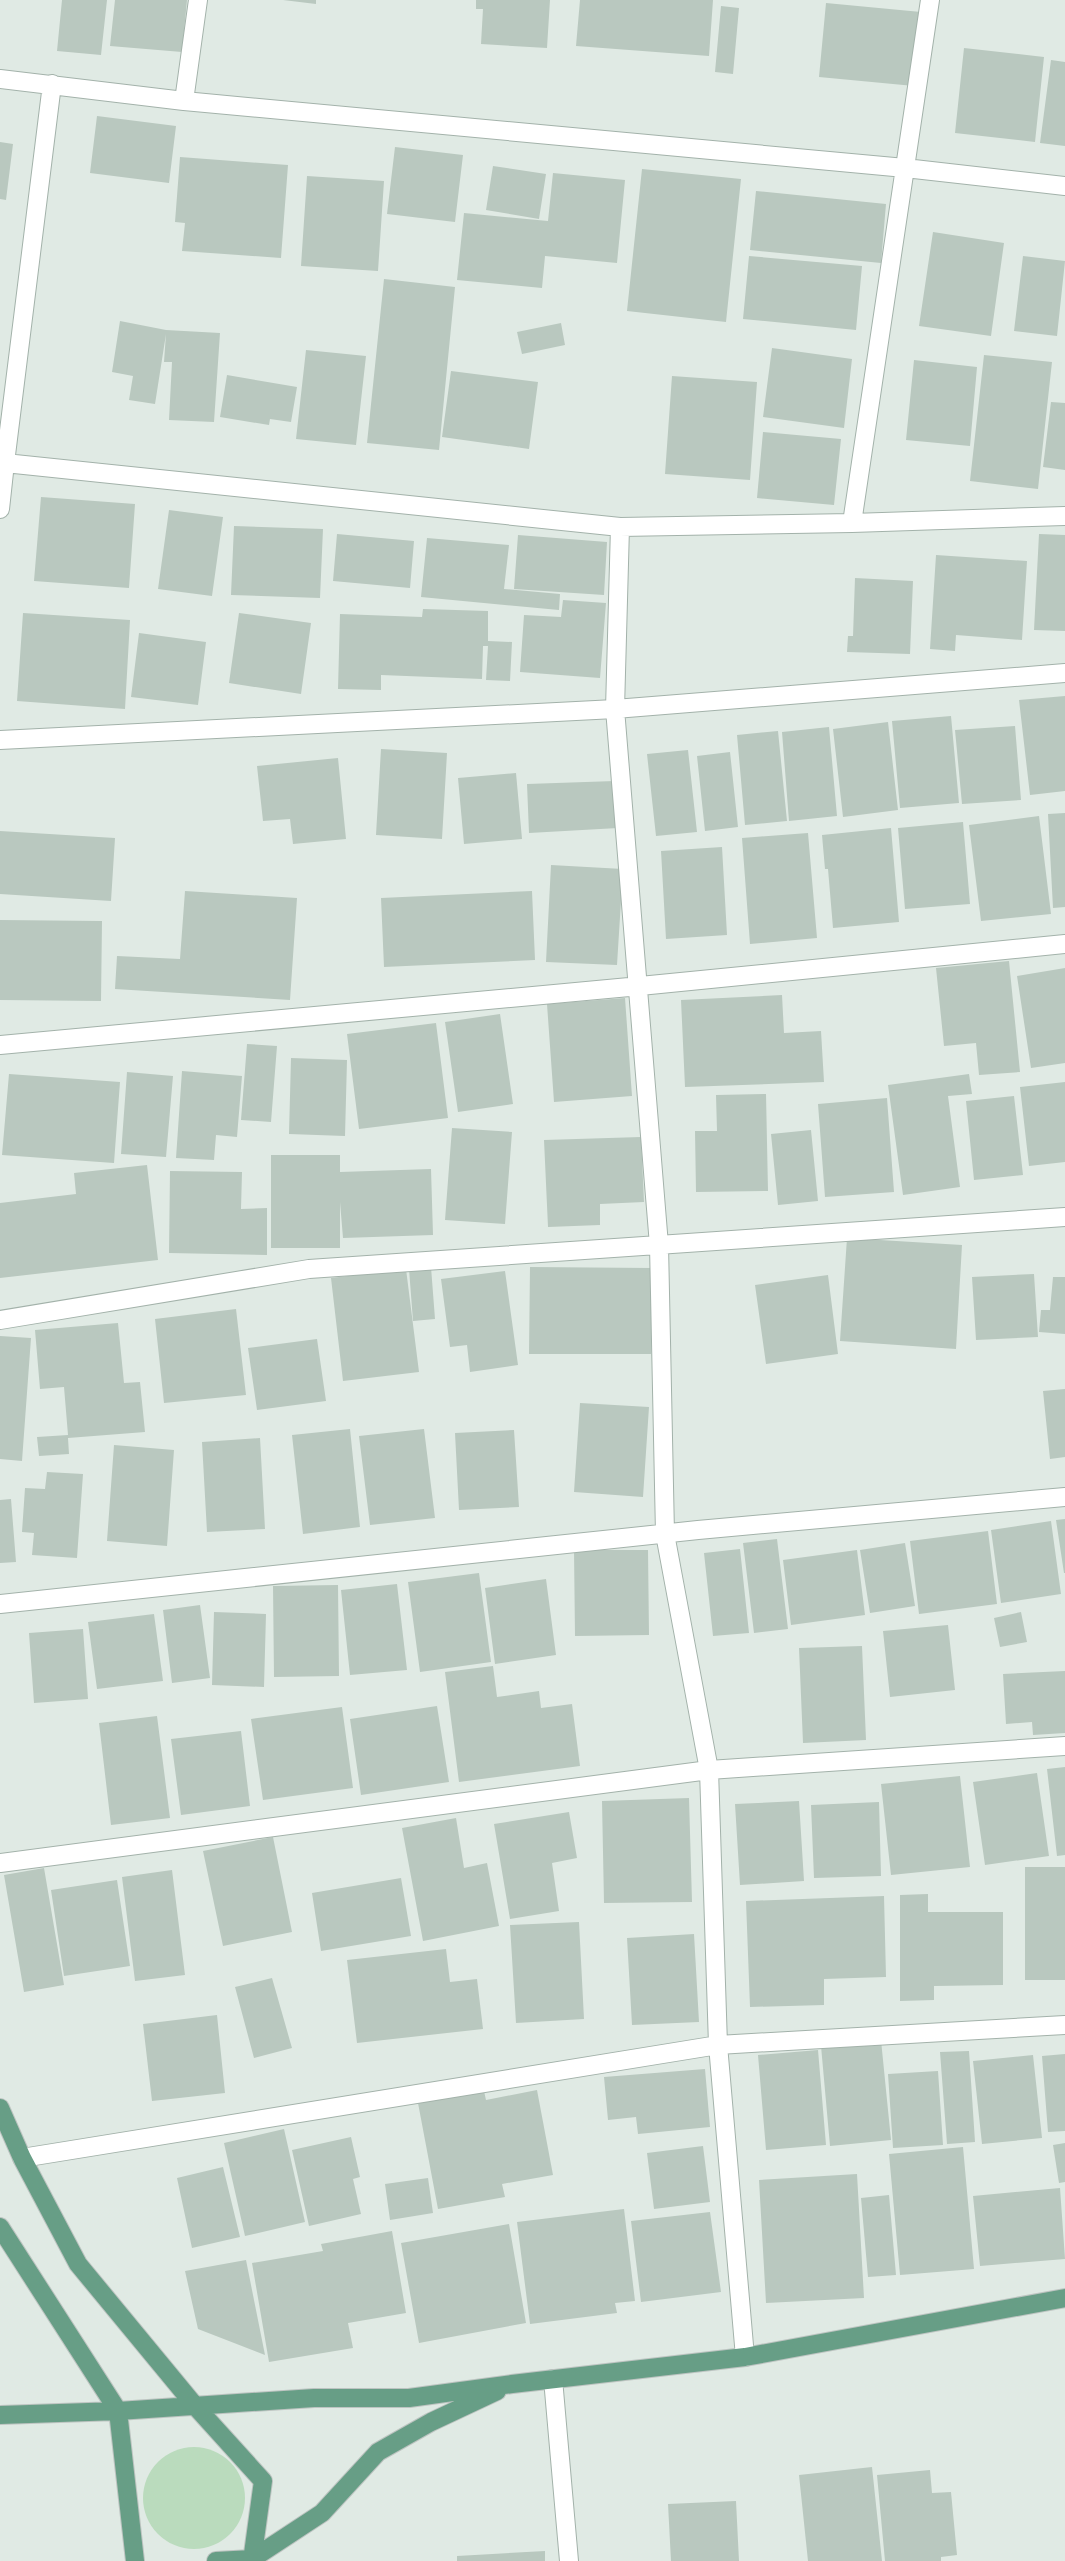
<svg xmlns="http://www.w3.org/2000/svg" width="1065" height="2561" font-family="Commissioner,sans-serif">
<style>
.green{fill:#badbbd}
.building{fill:#b9c8bf}
.lines{fill:none;stroke-linecap:round;stroke-linejoin:round}
.minor-casing{stroke:#a3b2aa;stroke-width:20}
.major-casing{stroke:#bdc4c1;stroke-width:20}
.minor{stroke:#fff;stroke-width:18}
.major{stroke:#679e86;stroke-width:18}
</style>
<rect width="100%" height="100%" fill="#e0eae4"/>
<path class="green" d="M143 2498a51 51 0 1 1 102 0a51 51 0 1 1-102 0Z"/>
<path class="building" d="M62,0H107L101,55L57,51Z
M115,0H187L182,52L110,46Z
M283,0H316V4Z
M476,0H550L547,48L481,44L483,9H476Z
M580,0H713L709,56L576,46Z
M826,3L921,12L914,86L819,77Z
M721,6L739,8L733,74L715,72Z
M964,48L1044,57L1035,142L955,133Z
M1051,60L1065,62V146L1040,143Z
M97,116L176,126L169,183L90,173Z
M0,142L13,144L6,200L0,199Z
M395,147L463,155L455,222L387,214Z
M180,157L288,165L281,258L182,251L185,223L175,222Z
M493,166L546,174L539,219L486,210Z
M642,169L741,179L726,322L627,311Z
M553,173L625,180L617,263L545,256L542,288L457,280L464,213L548,221Z
M307,176L384,181L378,271L301,266Z
M756,191L886,204L881,263L750,250Z
M933,232L1004,243L991,336L919,326Z
M749,256L862,266L856,330L743,319Z
M1023,256L1065,261L1057,336L1014,331Z
M384,279L455,287L439,450L367,443Z
M120,321L166,330L220,333L214,422L169,420L172,362H164L166,334L155,404L129,400L133,376L112,372Z
M561,323L565,345L522,354L517,332Z
M772,348L852,359L844,428L763,417Z
M306,350L366,356L356,445L296,439Z
M984,355L1052,362L1038,489L970,481Z
M914,360L977,367L970,446L906,440Z
M451,371L538,382L529,449L442,437Z
M227,375L297,387L291,422L270,419L269,425L220,417Z
M672,376L757,382L750,480L665,474Z
M1051,402L1065,403V470L1043,467Z
M763,432L841,439L834,505L757,498Z
M41,497L135,504L129,588L34,581Z
M169,510L223,517L212,596L158,589Z
M234,526L323,529L320,598L231,595Z
M337,534L414,541L410,588L333,581Z
M1039,534L1065,535V631L1034,630Z
M518,535L607,542L604,595L514,589Z
M427,538L509,545L504,589L560,594L559,610L421,597Z
M936,555L1027,561L1022,640L956,635L955,651L930,649Z
M855,578L913,581L910,654L847,652L848,636H853Z
M563,600L606,603L600,678L520,672L524,615L561,617Z
M423,609L488,611V641L512,642L510,681L486,680L488,646H483L482,679L381,675V690L338,689L340,614L422,617Z
M23,613L130,620L125,709L17,701Z
M239,613L311,623L301,694L229,683Z
M139,633L206,642L198,705L131,697Z
M1065,696V791L1030,795L1019,700Z
M951,716L959,803L900,808L892,721Z
M888,722L898,810L843,817L833,729Z
M1015,726L1021,800L962,804L955,730Z
M829,727L837,816L789,821L782,732Z
M778,731L787,821L745,825L737,735Z
M381,749L447,753L442,839L376,835Z
M688,750L697,832L656,836L647,754Z
M730,752L738,827L705,831L697,756Z
M338,758L346,839L293,844L290,819L263,821L257,766Z
M516,773L522,839L464,844L458,778Z
M615,781L618,828L529,833L527,784Z
M1065,813V907L1053,908L1048,814Z
M1039,816L1051,914L981,921L969,825Z
M963,822L970,904L905,909L898,828Z
M891,828L899,922L833,928L828,869H825L822,835Z
M0,831L115,838L111,901L0,894Z
M808,833L817,938L750,944L742,838Z
M722,847L727,935L666,939L661,851Z
M551,865L623,869L617,965L546,962Z
M185,891L297,898L290,1000L115,989L117,956L180,959Z
M532,891L535,960L384,967L381,898Z
M0,920L102,921L101,1001L0,1000Z
M1009,961L1020,1072L979,1075L976,1043L944,1046L936,968Z
M1065,968V1063L1031,1068L1017,976Z
M782,995L784,1033L821,1031L824,1082L685,1087L681,1000Z
M625,998L632,1096L554,1102L547,1004Z
M500,1014L513,1104L458,1112L445,1022Z
M436,1023L448,1118L359,1129L347,1034Z
M247,1044L277,1046L271,1122L241,1120Z
M291,1058L347,1060L345,1136L289,1134Z
M182,1071L242,1076L237,1137L216,1135L214,1160L176,1158Z
M127,1072L173,1076L166,1157L121,1154Z
M9,1074L120,1082L114,1163L2,1155Z
M969,1074L972,1094L948,1096L960,1187L903,1195L888,1085Z
M1065,1082V1162L1029,1166L1020,1087Z
M766,1094L768,1191L696,1192L695,1131H717L716,1095Z
M1014,1096L1023,1175L974,1180L966,1101Z
M887,1098L894,1192L825,1197L818,1104Z
M452,1128L512,1132L505,1224L445,1220Z
M811,1130L818,1201L778,1205L771,1134Z
M641,1137L644,1202L600,1204V1225L548,1227L544,1140Z
M271,1155H340V1172L431,1169L433,1235L343,1238L340,1202V1248H271Z
M147,1165L158,1260L0,1278V1203L76,1194L74,1173Z
M170,1171L242,1172L241,1209L267,1208V1255L169,1253Z
M847,1238L962,1245L956,1349L840,1341Z
M431,1267L435,1319L413,1321L409,1269Z
M530,1267L652,1268L651,1354H529Z
M406,1269L419,1372L343,1381L331,1278Z
M505,1271L518,1365L470,1372L467,1345L450,1347L441,1279Z
M1034,1274L1038,1337L976,1340L972,1277Z
M828,1275L838,1354L766,1364L755,1285Z
M1053,1277H1065V1334L1039,1332L1041,1310H1050Z
M236,1309L246,1395L164,1403L155,1319Z
M118,1323L124,1383L140,1382L145,1432L68,1438L69,1454L39,1456L37,1437L68,1435L64,1387L40,1389L35,1330Z
M0,1336L31,1338L22,1461L0,1459Z
M317,1339L326,1401L257,1410L248,1348Z
M1065,1389V1457L1050,1459L1043,1391Z
M580,1403L649,1407L643,1497L574,1492Z
M350,1429L360,1527L303,1534L292,1435Z
M424,1429L435,1518L370,1525L359,1436Z
M514,1430L519,1507L459,1510L455,1433Z
M260,1438L265,1529L207,1532L202,1442Z
M114,1445L174,1450L167,1546L107,1541Z
M47,1472L83,1474L77,1558L32,1555L34,1533L22,1532L25,1488L45,1489Z
M11,1499L16,1562L0,1563V1500Z
M1065,1519V1573H1064L1056,1520Z
M1051,1521L1061,1594L1001,1603L991,1530Z
M988,1531L997,1604L919,1614L910,1541Z
M777,1539L788,1629L754,1633L743,1543Z
M905,1543L915,1606L870,1613L860,1550Z
M740,1549L749,1633L713,1636L704,1553Z
M574,1550H648L649,1635L575,1636Z
M857,1550L865,1615L791,1625L783,1560Z
M479,1573L491,1662L420,1672L408,1582Z
M546,1579L556,1655L495,1664L485,1588Z
M397,1584L407,1670L350,1675L341,1590Z
M338,1585L339,1676L274,1677L273,1586Z
M200,1605L210,1678L172,1683L163,1610Z
M214,1612L266,1614L264,1687L212,1685Z
M1021,1612L1027,1642L1000,1647L994,1618Z
M154,1614L163,1681L97,1689L88,1622Z
M948,1625L955,1690L890,1697L883,1631Z
M83,1629L88,1699L34,1703L29,1633Z
M862,1646L866,1740L803,1743L799,1648Z
M493,1666L497,1697L539,1691L541,1708L572,1704L580,1766L459,1782L445,1672Z
M1065,1671V1733L1033,1735L1032,1722L1006,1724L1003,1674Z
M437,1706L449,1782L361,1795L350,1719Z
M342,1707L353,1788L263,1800L251,1719Z
M157,1716L170,1818L111,1825L99,1723Z
M241,1731L250,1806L181,1815L171,1739Z
M1065,1767V1855L1057,1856L1047,1769Z
M1037,1773L1049,1856L985,1865L973,1782Z
M960,1776L970,1867L891,1875L881,1784Z
M689,1798L692,1902L604,1903L602,1801Z
M799,1801L804,1881L740,1885L735,1804Z
M879,1802L881,1876L814,1878L811,1805Z
M569,1812L577,1858L552,1863L559,1911L510,1919L494,1824Z
M456,1818L464,1868L487,1863L499,1926L423,1941L402,1828Z
M273,1837L292,1932L223,1946L203,1851Z
M1025,1867H1065V1980H1025Z
M44,1868L64,1985L24,1992L4,1875Z
M172,1870L185,1975L135,1981L122,1877Z
M401,1878L411,1936L321,1951L312,1893Z
M117,1880L130,1966L64,1976L51,1890Z
M928,1894V1912H1003V1985L934,1986V2000L900,2001V1895Z
M884,1896L886,1977L824,1979V2005L750,2007L746,1901Z
M579,1922L584,2019L516,2023L510,1925Z
M694,1934L699,2022L632,2025L627,1938Z
M446,1949L450,1982L477,1979L483,2029L357,2043L347,1960Z
M272,1978L292,2048L254,2058L235,1987Z
M217,2015L225,2093L152,2101L143,2024Z
M881,2040L891,2140L830,2146L821,2046Z
M818,2050L826,2145L766,2150L758,2055Z
M969,2051L975,2142L947,2144L940,2052Z
M1065,2054V2131L1048,2132L1042,2056Z
M1033,2055L1042,2138L982,2144L973,2061Z
M705,2069L710,2127L638,2134L636,2117L608,2120L604,2077Z
M938,2071L943,2145L893,2148L888,2074Z
M537,2090L553,2175L502,2184L505,2197L438,2209L418,2103L484,2091L486,2100Z
M284,2129L305,2222L245,2236L224,2143Z
M351,2137L360,2177L353,2179L361,2214L309,2226L292,2150Z
M1065,2143V2182L1059,2183L1053,2145Z
M703,2146L710,2202L654,2209L647,2153Z
M963,2147L974,2269L900,2275L889,2154Z
M223,2167L240,2237L192,2248L177,2178Z
M857,2174L864,2298L766,2303L759,2180Z
M428,2178L433,2213L390,2220L385,2184Z
M1060,2188L1065,2259L980,2266L973,2196Z
M889,2195L896,2275L868,2277L861,2198Z
M624,2209L635,2301L615,2303L617,2313L530,2324L517,2222Z
M710,2212L721,2292L641,2302L631,2221Z
M509,2224L526,2323L419,2343L401,2243Z
M392,2231L406,2313L348,2323L353,2348L269,2362L252,2263L323,2251L321,2244Z
M246,2260L265,2355L198,2329L185,2271Z
M872,2467L882,2561H808L799,2475Z
M930,2470L932,2493L951,2492L957,2555L941,2557V2561H885L877,2475Z
M736,2501L739,2561H671L668,2504Z
M545,2551V2561H457V2556Z"/>
<g class="lines">
<g class="minor-casing">
<path id="minor" d="M0,79L184,101L905,168L1065,186
M184,101L198,0
M5,463L52,84
M0,509L5,463L620,527L615,709L659,1245L665,1534L709,1770L718,2045L745,2357
M852,523L930,0
M620,527L852,523L1065,516
M0,740L615,709L1065,673
M0,1045L640,986L1065,944
M0,1320L309,1269L1065,1217
M0,1604L698,1530L1065,1497
M0,1863L709,1770L1065,1746
M22,2158L718,2045L1065,2025
M553,2379L569,2561"/>
</g>
<g class="major-casing">
<path id="major" d="M0,2108L22,2158L78,2264L196,2407L263,2481L252,2561
M0,2227L118,2411L135,2561
M0,2415L118,2411L314,2398H409L512,2384L745,2357L1065,2298
M216,2561L252,2559L322,2513L378,2452L431,2422L497,2391"/>
</g>
<use href="#minor" class="minor"/>
<use href="#major" class="major"/>
</g>
</svg>
